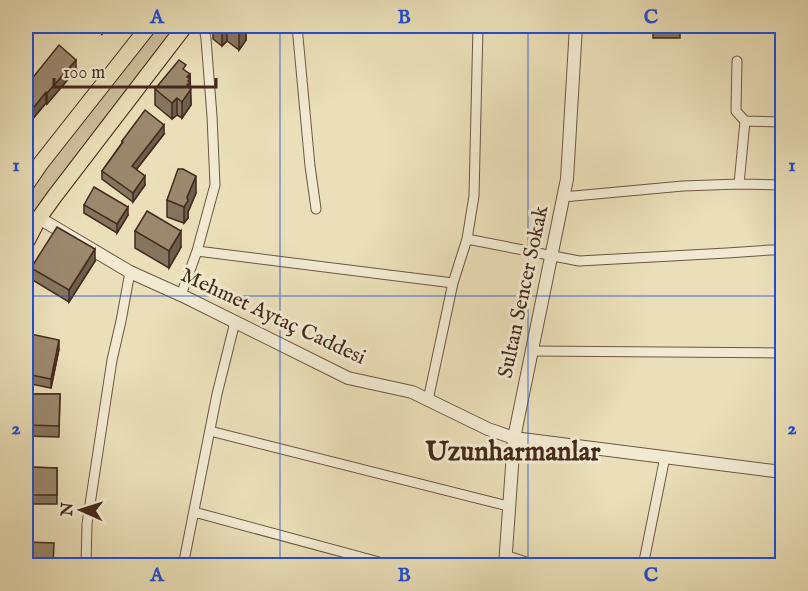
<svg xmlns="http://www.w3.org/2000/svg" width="808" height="591" font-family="'IM FELL English',serif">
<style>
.green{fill:#cec09d;stroke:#8a745c;stroke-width:1.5}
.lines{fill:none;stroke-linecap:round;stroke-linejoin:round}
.minor-casing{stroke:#6e5642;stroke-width:11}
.tertiary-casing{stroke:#6e5642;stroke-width:14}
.primary-casing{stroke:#45291b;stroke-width:17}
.minor{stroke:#f1ead1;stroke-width:9}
.tertiary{stroke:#f1ead1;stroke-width:12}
.primary{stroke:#eadfb8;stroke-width:15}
.wall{fill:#85755e;stroke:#45291b;stroke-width:1.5}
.shaded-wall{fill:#6c5f4c;stroke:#45291b;stroke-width:1.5}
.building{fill:#9b886d;stroke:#45291b;stroke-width:1.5}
.grid{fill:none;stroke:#1d4ed8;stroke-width:1.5;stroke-opacity:0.55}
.labels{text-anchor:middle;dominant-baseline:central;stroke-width:6;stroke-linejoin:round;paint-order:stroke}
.street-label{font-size:21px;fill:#45291b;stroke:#f1ead1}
.district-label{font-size:27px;font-weight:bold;fill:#45291b;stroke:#f1ead1}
.neatline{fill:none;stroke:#1d4ed8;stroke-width:2}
.grid-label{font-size:20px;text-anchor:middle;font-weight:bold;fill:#1d4ed8}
</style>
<rect width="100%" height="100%" fill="#eadfb8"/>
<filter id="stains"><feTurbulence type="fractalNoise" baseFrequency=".00333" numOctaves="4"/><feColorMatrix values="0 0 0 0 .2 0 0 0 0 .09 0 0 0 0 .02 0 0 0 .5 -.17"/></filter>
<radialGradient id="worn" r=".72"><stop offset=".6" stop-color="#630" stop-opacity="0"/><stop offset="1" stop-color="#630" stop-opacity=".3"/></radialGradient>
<path class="green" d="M159,26H177L32,215L26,226V196L53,158Z"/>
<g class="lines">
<g class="minor-casing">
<path id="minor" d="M297,26L310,166L316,209
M737,61L736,111L745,121
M739,184L745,121L782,122
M563,197L683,186L739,184L782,185
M467,239L579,261L727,253L770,250H782
M197,251L453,283
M181,295L197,251L215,185L212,116L206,39L204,26
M532,351L782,353
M428,400L453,283L467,239L474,196L478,26
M210,431L508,506
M194,512L394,566
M505,555L538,566
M86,566L87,524L112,360L121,321L130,272
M183,566L217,394L235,322
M643,566L665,457"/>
</g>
<g class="tertiary-casing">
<path id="tertiary" d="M39,218L130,272L181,295L348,378L412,392L488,429L514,438L782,472
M505,566L514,438L567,179L576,26"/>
</g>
<g class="primary-casing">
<path id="primary" d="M26,185L41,163L149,26
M26,243L39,218L54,197L185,26"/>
</g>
<use href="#minor" class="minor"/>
<use href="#tertiary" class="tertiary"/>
<use href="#primary" class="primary"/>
</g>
<path class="wall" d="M91,26H109L102,34Z
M213,26H251L246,31V40L239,50L227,41L222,46L213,39Z
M653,26H680V38H653Z
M76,70L47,104L46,103L26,127V86Z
M186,72L190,74L191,105L182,118L177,115L172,119L155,105V89Z
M164,134L136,170L145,185L133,202L102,179V171L122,143V141Z
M196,193L188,212V218L184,223L167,217V200Z
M84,205L128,215L117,233L84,213Z
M135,231L181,247L169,268L135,248Z
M95,261L69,302L31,279V268Z
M26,333L59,349L51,388L26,383Z
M26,394H60L59,437L26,436Z
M26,467L57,468V504H26Z"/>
<path class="shaded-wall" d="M102,26H109L102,34Z
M227,26V41L222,46V30Z
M242,26H251L246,31V40L239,50V34Z
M76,60V70L47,104V93Z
M190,74L191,105L182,118V102L187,77Z
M46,92V103L26,127V117Z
M177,98V115L172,119V103Z
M164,125V134L132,175V166Z
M145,176V185L133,202V193Z
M196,176V193L188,212V218L184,223V207L187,197Z
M128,207V215L117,233V224Z
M181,231V247L169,268V251Z
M95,249V261L69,302V290Z
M59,340V349L51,388V379Z"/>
<path class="building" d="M217,26H226L222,30Z
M227,26H245L239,34Z
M653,26H680V29H653Z
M59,45L76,60L47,93L46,92L26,117V86Z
M179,60L186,65L183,69L190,74L187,77L190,79L188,81L190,82L187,85L191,89L182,102L177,98L172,103L155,89Z
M145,110L164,125L132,166L145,176L133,193L102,171L123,142L122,141Z
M178,169H183L196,176L187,197L188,201L184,207L167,200Z
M94,187L128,207L117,224L84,205Z
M147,211L181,231L169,251L135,231Z
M57,227L95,249L69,290L31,268Z
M26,333L59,340L51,379L26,374Z
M26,394H60L59,426L26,425Z
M26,467L57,468V495H26Z
M26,542L54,543L53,566H26Z"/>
<path class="grid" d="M280,26V566M528,26V566M26,296H782"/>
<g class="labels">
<g class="street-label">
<text transform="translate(524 292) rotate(-78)">Sultan Sencer Sokak</text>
<text transform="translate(273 317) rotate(25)">Mehmet Aytaç Caddesi</text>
</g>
<g class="district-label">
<text x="513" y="453">Uzunharmanlar</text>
</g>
</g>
<rect width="808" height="591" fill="none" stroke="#eadfb8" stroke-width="66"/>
<g transform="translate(81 510) rotate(273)" stroke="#f1ead1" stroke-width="4.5" paint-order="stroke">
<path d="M0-4.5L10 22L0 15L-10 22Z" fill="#45291b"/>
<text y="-9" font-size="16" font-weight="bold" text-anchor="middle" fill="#45291b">N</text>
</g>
<path d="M54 78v9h162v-9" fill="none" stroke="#45291b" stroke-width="3"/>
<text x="63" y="78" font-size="18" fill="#45291b" stroke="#f1ead1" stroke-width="4.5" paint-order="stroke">100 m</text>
<rect x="33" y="33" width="742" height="525" class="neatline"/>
<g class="grid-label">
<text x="157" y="23">A</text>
<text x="404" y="23">B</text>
<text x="651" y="23">C</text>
<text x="16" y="171">1</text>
<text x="792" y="171">1</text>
<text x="16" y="434">2</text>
<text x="792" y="434">2</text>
<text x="157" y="581">A</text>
<text x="404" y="581">B</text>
<text x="651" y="581">C</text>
</g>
<rect width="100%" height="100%" filter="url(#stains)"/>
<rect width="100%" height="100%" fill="url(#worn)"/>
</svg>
